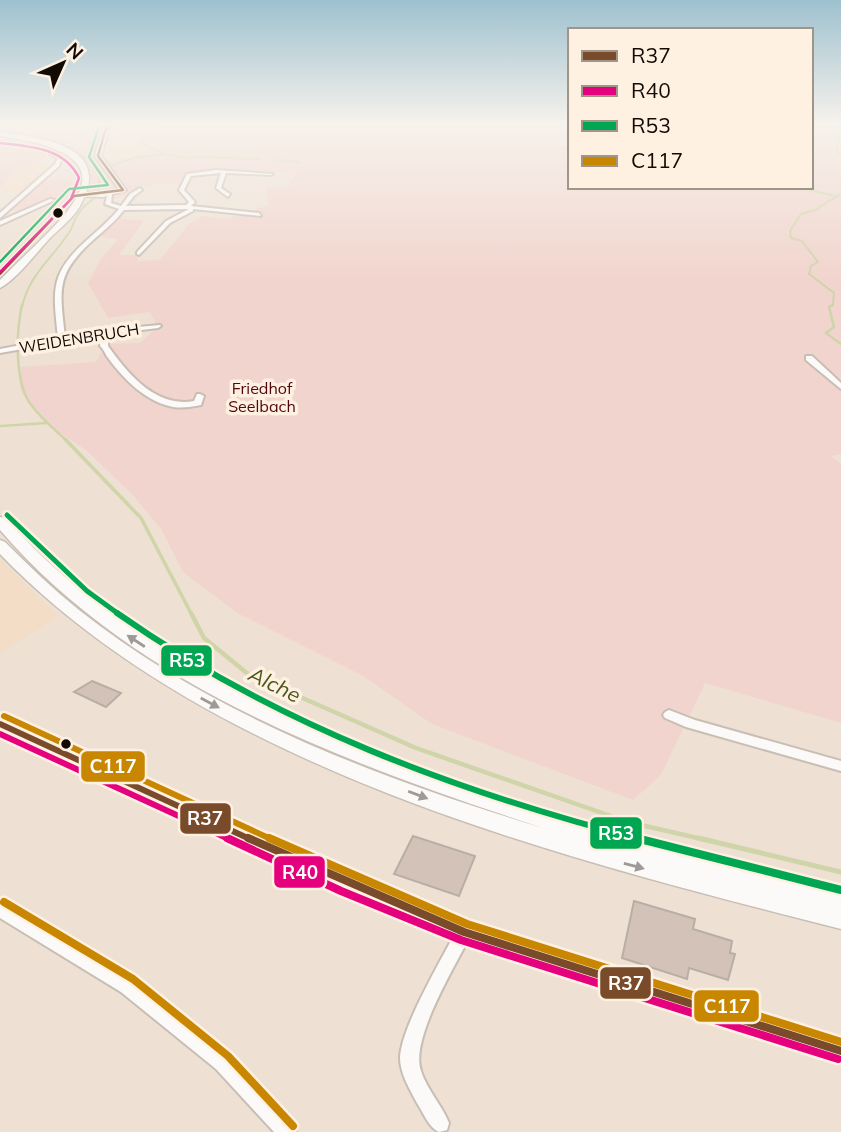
<svg xmlns="http://www.w3.org/2000/svg" width="841" height="1132" font-family="Mulish,sans-serif">
<style>
.built{fill:#f3ddc7}
.green{fill:#f1d4cd}
.lines{fill:none;stroke-linecap:round;stroke-linejoin:round}
.stream-far4{stroke:#cfd4a9;stroke-width:2}
.stream-far3{stroke:#cfd4a9;stroke-width:2.5}
.stream-far2{stroke:#cfd4a9;stroke-width:3.5}
.stream-far1{stroke:#cfd4a9;stroke-width:4.5}
.stream{stroke:#cfd4a9;stroke-width:5}
.building{fill:#d2c2b7;stroke:#b9aea5;stroke-width:2}
.minor-casing{stroke:#c8beb4;stroke-width:4}
.tertiary-casing{stroke:#c8beb4;stroke-width:4}
.secondary-casing{stroke:#c8beb4;stroke-width:3}
.minor{fill:#fcfaf9;fill-rule:evenodd}
.tertiary{fill:#fcfaf9;fill-rule:evenodd}
.secondary{fill:#fcfaf9;fill-rule:evenodd}
.bus-1-far2-casing{stroke:#fff1e2;stroke-width:5}
.bus-1-far1-casing{stroke:#fff1e2;stroke-width:11}
.bus-1-casing{stroke:#fff1e2;stroke-width:13}
.bus-2-far2-casing{stroke:#fff1e2;stroke-width:5}
.bus-2-far1-casing{stroke:#fff1e2;stroke-width:11}
.bus-2-casing{stroke:#fff1e2;stroke-width:13}
.bus-3-far3-casing{stroke:#fff1e2;stroke-width:5}
.bus-3-far2-casing{stroke:#fff1e2;stroke-width:10}
.bus-3-far1-casing{stroke:#fff1e2;stroke-width:11}
.bus-3-casing{stroke:#fff1e2;stroke-width:13}
.bus-4-far1-casing{stroke:#fff1e2;stroke-width:11}
.bus-4-casing{stroke:#fff1e2;stroke-width:13}
.bus-1-far2{stroke:#7a4b2a;stroke-width:2.5}
.bus-1-far1{stroke:#7a4b2a;stroke-width:6}
.bus-1{stroke:#7a4b2a;stroke-width:8}
.bus-2-far2{stroke:#e5007d;stroke-width:2.5}
.bus-2-far1{stroke:#e5007d;stroke-width:6}
.bus-2{stroke:#e5007d;stroke-width:8}
.bus-3-far3{stroke:#00a651;stroke-width:2.5}
.bus-3-far2{stroke:#00a651;stroke-width:5}
.bus-3-far1{stroke:#00a651;stroke-width:6}
.bus-3{stroke:#00a651;stroke-width:8}
.bus-4-far1{stroke:#c98701;stroke-width:6}
.bus-4{stroke:#c98701;stroke-width:8}
.oneway{fill:#9e9a97}
.bus-dot{fill:#120a04;stroke:#fff1e2;stroke-width:2.5}
.labels{text-anchor:middle;dominant-baseline:central;stroke-width:7;stroke-linejoin:round;paint-order:stroke}
.far-street-label{font-size:16px;fill:#120a04;stroke:#fff1e2}
.far-park-label{font-size:16px;fill:#510612;stroke:#fff1e2}
.water-label{font-size:21px;font-style:italic;fill:#4b5518;stroke:#fff1e2}
.line-badge{stroke:#fff1e2;stroke-width:2.5}
.badge-label{font-size:19px;text-anchor:middle;font-weight:bold;fill:#fff}
</style>
<rect width="100%" height="100%" fill="#eee1d4"/>
<path class="built" d="M0,123H75L98,127L169,124L136,142L153,153L105,161L110,143L96,140L89,151L60,140L0,129Z
M34,163L53,164L22,192L0,191L16,168Z
M0,559L59,617L0,653Z"/>
<path class="green" d="M175,123H570V187H811V123H841V454L830,456L841,464V723L705,683L661,775L633,800L432,724L363,676L239,614L183,572L161,529L132,494L87,451L44,422L20,390L21,367L96,362L106,344L140,343L158,327L150,312L108,318L88,283L101,259L118,239L98,236L119,218L144,221L119,255H138L137,261L160,260L189,224L202,216L227,219L269,205L266,188L288,187L295,175C270,170 196,163 180,183L139,186L128,195L112,200L128,187L105,161L152,154L136,143Z
M0,129L60,140L89,151L99,140L94,158L118,185L117,190L92,193L91,167C72,141 30,139 0,133Z
M0,139L30,145L47,154L44,159L16,168L0,189Z
M43,180H73L66,198C45,198 30,211 10,211Z"/>
<g class="lines">
<path class="stream-far4" d="M841,127L836,151L841,154
M0,130C38,135 73,142 100,171C98,210 90,193 77,216C74,220 73,226 70,231C53,258 29,274 22,307
M562,148L570,151
M164,154L190,158
M196,157L260,159
M275,160L300,162
M107,167L134,158L164,154L139,142L172,123
M795,187L835,196
M819,207L841,194
M819,209L801,214L790,231L791,238L802,241L818,262L811,266L809,274L834,293L833,305L829,307"/>
<path class="stream-far3" d="M22,305C16,332 14,384 32,406C42,419 55,430 67,441
M833,305L829,307L834,327L826,333L841,344
M0,426L47,423"/>
<path class="stream-far2" d="M65,439L141,518L192,615"/>
<path class="stream-far1" d="M191,613L204,638L248,674L416,748L628,822L706,840"/>
<path class="stream" d="M698,838L841,872"/>
</g>
<path class="building" d="M92,681L121,693L106,707L74,692Z
M413,836L475,856L459,896L394,874Z
M634,901L695,919L693,929L732,941L730,953L735,954L728,980L689,968L687,979L622,958Z"/>
<g class="lines">
<g class="minor-casing">
<path id="minor" d="M50,152H54L62,158L59,166L0,218V213L55,164L58,158L50,154Z
M216,170L273,174L271,175L226,173L221,188L230,194L228,197L216,188L221,173L191,176L184,190L195,202L191,206L259,213L261,216L193,209V211L170,223L139,255L137,254V252L166,221L189,209L124,210C115,222 103,231 92,241C55,275 60,290 65,337L105,330L160,325L161,326L158,328L108,334V346C128,374 156,408 194,401L197,394H200L204,396L201,405C190,407 180,409 169,406C142,399 121,376 106,355C106,354 101,346 100,346C100,342 101,338 101,335L0,353V349L58,338C53,290 49,274 87,240C98,230 110,220 119,209L105,204L108,193L112,194L111,203L121,206L130,194L140,188L142,190L134,196L126,206L186,205L189,202L179,190L187,174Z
M50,199L55,200L0,225V221Z
M806,356H812L841,383V389L806,360Z
M669,710L695,720L841,761V771L686,727L665,718L663,715L665,712Z
M0,719L350,878L466,926L841,1042V1060L468,940C453,970 410,1040 421,1071C427,1090 442,1105 449,1123L447,1130L439,1132C429,1128 423,1112 417,1103C410,1090 400,1073 400,1058C401,1028 439,964 454,935L340,888L0,729Z
M0,903L133,980L228,1057L294,1125L296,1132H274L216,1069L121,992L0,918Z"/>
</g>
<g class="tertiary-casing">
<path id="tertiary" d="M110,123H116L108,132L101,156L126,190L103,197L80,196L82,193H103L119,189L95,156L102,131Z"/>
</g>
<g class="secondary-casing">
<path id="secondary" d="M0,132C40,138 112,145 82,202C76,216 60,228 50,238C37,252 16,280 0,288V280C61,217 150,157 0,136Z
M0,517L5,518C91,614 193,672 310,725C480,801 660,847 841,889V929C558,857 208,769 0,554V540L5,542C29,566 53,589 79,610C213,716 381,779 543,828C349,764 137,689 0,530Z"/>
</g>
<use href="#minor" class="minor"/>
<use href="#tertiary" class="tertiary"/>
<use href="#secondary" class="secondary"/>
<g class="bus-1-far2-casing">
<path id="bus-1-far2" d="M0,274L74,196L123,190L98,156L105,131L114,123"/>
</g>
<g class="bus-1-far1-casing">
<path id="bus-1-far1" d="M0,724L252,840"/>
</g>
<g class="bus-1-casing">
<path id="bus-1" d="M248,838L464,932L841,1051"/>
</g>
<g class="bus-2-far2-casing">
<path id="bus-2-far2" d="M0,143C30,146 65,148 79,178L71,199L0,272"/>
</g>
<g class="bus-2-far1-casing">
<path id="bus-2-far1" d="M0,734L231,840"/>
</g>
<g class="bus-2-casing">
<path id="bus-2" d="M227,838L341,891L461,940L838,1059"/>
</g>
<g class="bus-3-far3-casing">
<path id="bus-3-far3" d="M0,262L69,189L108,185L89,157L100,123"/>
</g>
<g class="bus-3-far2-casing">
<path id="bus-3-far2" d="M7,515L87,591L120,615"/>
</g>
<g class="bus-3-far1-casing">
<path id="bus-3-far1" d="M117,613C275,724 457,792 643,840"/>
</g>
<g class="bus-3-casing">
<path id="bus-3" d="M636,838L841,890"/>
</g>
<g class="bus-4-far1-casing">
<path id="bus-4-far1" d="M4,716L273,840"/>
</g>
<g class="bus-4-casing">
<path id="bus-4" d="M269,838L467,924L841,1042
M4,902L133,979L228,1056L293,1126"/>
</g>
<use href="#bus-1-far2" class="bus-1-far2"/>
<use href="#bus-1-far1" class="bus-1-far1"/>
<use href="#bus-1" class="bus-1"/>
<use href="#bus-2-far2" class="bus-2-far2"/>
<use href="#bus-2-far1" class="bus-2-far1"/>
<use href="#bus-2" class="bus-2"/>
<use href="#bus-3-far3" class="bus-3-far3"/>
<use href="#bus-3-far2" class="bus-3-far2"/>
<use href="#bus-3-far1" class="bus-3-far1"/>
<use href="#bus-3" class="bus-3"/>
<use href="#bus-4-far1" class="bus-4-far1"/>
<use href="#bus-4" class="bus-4"/>
</g>
<defs><path id="oneway-solid" d="M-6-.8H1V-3.2L6.5 0L1 3.2V.8H-6Z" transform="scale(1.75)"/></defs>
<g class="oneway">
<use href="#oneway-solid" transform="translate(136 641) rotate(-147)"/>
<use href="#oneway-solid" transform="translate(210 703) rotate(28)"/>
<use href="#oneway-solid" transform="translate(418 795) rotate(21)"/>
<use href="#oneway-solid" transform="translate(634 866) rotate(15)"/>
</g>
<linearGradient id="sky" x2="0" y2="1"><stop stop-color="#9ec1cf"/><stop offset="0.44" stop-color="#f7f2ec"/><stop offset="1" stop-color="#f7f2ec" stop-opacity="0"/></linearGradient>
<rect width="841" height="282" fill="url(#sky)"/>
<g class="bus-dot">
<circle cx="58" cy="213" r="6"/>
<circle cx="66" cy="744" r="6"/>
</g>
<g class="labels">
<g class="far-street-label">
<text transform="translate(79 338) rotate(-9)">WEIDENBRUCH</text>
</g>
<g class="far-park-label">
<text x="262" y="388">Friedhof<tspan x="262" dy="18">Seelbach</tspan></text>
</g>
<g class="water-label">
<text transform="translate(275 684) rotate(26)">Alche</text>
</g>
</g>
<g class="line-badge">
<rect x="160" y="644" width="53" height="33" rx="7" fill="#00a651"/>
<rect x="80" y="750" width="66" height="33" rx="7" fill="#c98701"/>
<rect x="179" y="802" width="53" height="33" rx="7" fill="#7a4b2a"/>
<rect x="589" y="816" width="54" height="34" rx="7" fill="#00a651"/>
<rect x="273" y="855" width="53" height="34" rx="7" fill="#e5007d"/>
<rect x="599" y="966" width="53" height="34" rx="7" fill="#7a4b2a"/>
<rect x="693" y="989" width="67" height="34" rx="7" fill="#c98701"/>
</g>
<g class="badge-label">
<text x="187" y="667">R53</text>
<text x="113" y="773">C117</text>
<text x="205" y="825">R37</text>
<text x="616" y="840">R53</text>
<text x="300" y="879">R40</text>
<text x="626" y="990">R37</text>
<text x="727" y="1013">C117</text>
</g>
<rect x="568" y="28" width="245" height="161" fill="#fff1e2" stroke="#a09589" stroke-width="2"/>
<rect x="582" y="51" width="35" height="10" fill="#7a4b2a" stroke="#a09589" stroke-width="2"/>
<text x="631" y="63" font-size="21" fill="#120a04">R37</text>
<rect x="582" y="86" width="35" height="10" fill="#e5007d" stroke="#a09589" stroke-width="2"/>
<text x="631" y="98" font-size="21" fill="#120a04">R40</text>
<rect x="582" y="121" width="35" height="10" fill="#00a651" stroke="#a09589" stroke-width="2"/>
<text x="631" y="133" font-size="21" fill="#120a04">R53</text>
<rect x="582" y="156" width="35" height="10" fill="#c98701" stroke="#a09589" stroke-width="2"/>
<text x="631" y="168" font-size="21" fill="#120a04">C117</text>
<g transform="translate(63 63) rotate(45)" stroke="#fff1e2" stroke-width="5" paint-order="stroke">
<path d="M0-5L12 26L0 18L-12 26Z" fill="#120a04"/>
<text y="-10" font-size="19" font-weight="bold" text-anchor="middle" fill="#120a04">N</text>
</g>
</svg>
